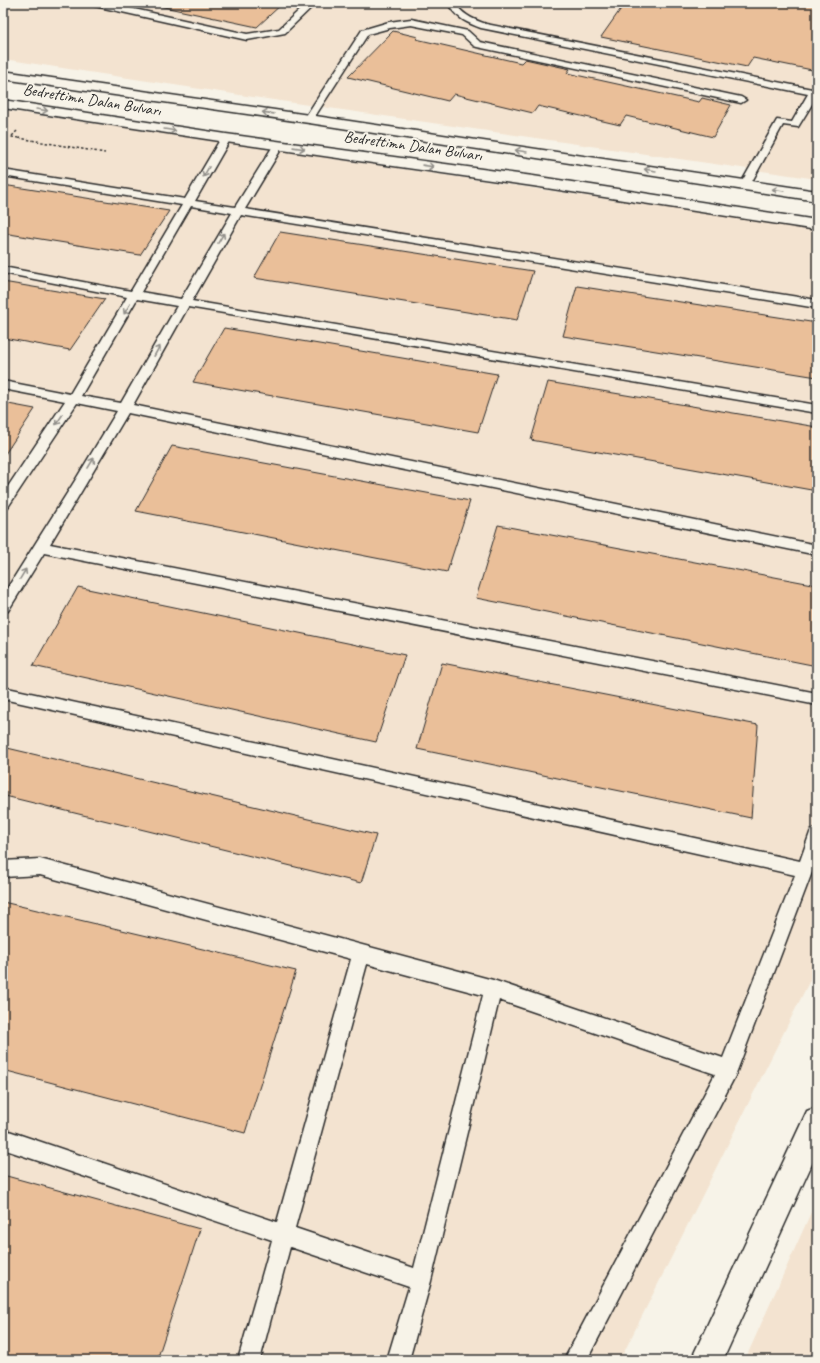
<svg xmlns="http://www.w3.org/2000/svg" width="820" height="1363" font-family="Caveat,sans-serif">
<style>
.built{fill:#f3e3d0}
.building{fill:#eabf99;stroke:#2b2b2b}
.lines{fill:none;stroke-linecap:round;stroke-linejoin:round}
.service-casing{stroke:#2b2b2b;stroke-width:3}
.minor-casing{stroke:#2b2b2b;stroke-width:3}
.secondary-casing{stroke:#2b2b2b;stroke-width:3}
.path{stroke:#2b2b2b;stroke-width:1.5;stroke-dasharray:2.5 2;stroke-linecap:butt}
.service{fill:#f7f3e8;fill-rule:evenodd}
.minor{fill:#f7f3e8;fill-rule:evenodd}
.secondary{fill:#f7f3e8;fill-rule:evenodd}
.oneway{stroke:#918f8a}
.labels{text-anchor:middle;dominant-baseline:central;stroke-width:4;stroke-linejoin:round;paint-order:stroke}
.far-street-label{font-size:16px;fill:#2b2b2b;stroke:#f7f3e8}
</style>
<rect width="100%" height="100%" fill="#f7f3e8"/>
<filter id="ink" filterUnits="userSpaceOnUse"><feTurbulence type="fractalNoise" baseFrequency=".025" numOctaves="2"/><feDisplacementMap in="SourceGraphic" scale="8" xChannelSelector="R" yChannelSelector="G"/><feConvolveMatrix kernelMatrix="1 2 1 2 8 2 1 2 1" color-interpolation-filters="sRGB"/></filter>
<g filter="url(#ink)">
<path class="built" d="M3,3H817V179L253,97L3,59Z
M3,110L817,230V966L620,1360H3Z
M817,1199V1360H745Z"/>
<path class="building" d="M145,3H283L257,27Z
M625,3H817V71L753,58L747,67L601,37Z
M393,31L418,37L416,39L521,63L525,59L570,69L567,73L699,102L702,98L731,105L713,137L626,116L620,125L538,106L533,113L454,94L448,101L348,77Z
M3,185L169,211L140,255L3,233Z
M280,232L533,271L517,320L254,278Z
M3,282L105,299L70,350L3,338Z
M577,286L817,323V377L563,336Z
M224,328L497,374L478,432L193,382Z
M548,382L817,427V491L531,440Z
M3,403L35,409L3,457Z
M172,446L470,501L447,572L136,511Z
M498,525L817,585V666L476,598Z
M78,587L405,655L376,742L33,666Z
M442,663L758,725L751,818L417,749Z
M3,747L376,835L361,883L5,796L3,800Z
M3,902L296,971L245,1133L3,1070Z
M3,1175L200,1229L157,1360H3Z"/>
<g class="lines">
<g class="service-casing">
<path id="service" d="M91,3H107L247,34L279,29L307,3H316L285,33L247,40L95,6Z
M453,3H461L458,7C465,16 475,20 486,24L817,90V96L798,127L783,125L750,185L749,187H741L740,185L777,120L792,122L808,94L481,28C468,23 458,19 450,7Z
M411,19L468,31L480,42L741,97L746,100L741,103L477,47L474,46L462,35L411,25L390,28L368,34L312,121H306L304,119L362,30L389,22Z
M226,135L231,138L195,201L235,207L273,146L278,143L283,146L245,209L817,300V308L241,215L192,301L817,405V413L188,307L133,405L817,545V555L128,413L50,544L817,693V705L44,553L8,611L3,613V595L76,479L117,411L77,403L8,507L3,509V494L65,401L3,389V381L70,394L127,297L3,273V267L131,291L182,205L3,176V170L185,199L221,138ZM191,206L232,213L181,299L141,292ZM137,299L177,306L121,403L81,396Z
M3,687L800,861L811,830L817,828V859L735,1076L587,1360H564L715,1074L499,1000L431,1281L409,1360H387L409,1287L290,1247L260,1360H238L272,1240L3,1149V1129L277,1222L351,959L40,875L3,877V861L40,859L493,980L723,1058L795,875L3,699ZM367,964L483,995L414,1268L295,1228Z"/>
</g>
<g class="minor-casing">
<path id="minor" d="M817,1107V1153L723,1360H691L807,1111Z"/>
</g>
<g class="secondary-casing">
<path id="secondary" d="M3,71L309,115L817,191V201L309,123L3,79Z
M3,100L226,134L533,176L817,220V230L533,186L226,142L3,108Z"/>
</g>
<path class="path" d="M17,131L11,137L19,138
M19,138L105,153"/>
<use href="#service" class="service"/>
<use href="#minor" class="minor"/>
<use href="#secondary" class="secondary"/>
</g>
<defs><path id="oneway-shaft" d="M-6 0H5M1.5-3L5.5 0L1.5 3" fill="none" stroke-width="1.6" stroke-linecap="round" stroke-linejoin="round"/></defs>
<g class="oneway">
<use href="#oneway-shaft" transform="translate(42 110) rotate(9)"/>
<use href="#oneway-shaft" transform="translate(268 113) rotate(-172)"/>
<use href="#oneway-shaft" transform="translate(170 130) rotate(9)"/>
<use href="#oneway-shaft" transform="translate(299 148) rotate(8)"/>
<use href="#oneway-shaft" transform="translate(521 151) rotate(-171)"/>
<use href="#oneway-shaft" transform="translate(428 166) rotate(8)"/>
<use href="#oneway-shaft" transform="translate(650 170) rotate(-171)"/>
<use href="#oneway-shaft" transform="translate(206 172) rotate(120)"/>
<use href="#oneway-shaft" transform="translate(778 190) rotate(-171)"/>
<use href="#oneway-shaft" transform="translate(221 238) rotate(-60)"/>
<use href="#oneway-shaft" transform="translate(127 309) rotate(121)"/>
<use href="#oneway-shaft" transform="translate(157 351) rotate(-61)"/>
<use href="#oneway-shaft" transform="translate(59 420) rotate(124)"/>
<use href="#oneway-shaft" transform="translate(91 463) rotate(-59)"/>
<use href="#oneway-shaft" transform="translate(23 574) rotate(-59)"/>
</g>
</g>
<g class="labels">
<g class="far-street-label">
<text transform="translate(92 100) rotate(9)">Bedrettimn Dalan Bulvarı</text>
<text transform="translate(413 146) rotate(8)">Bedrettimn Dalan Bulvarı</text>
</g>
</g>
<rect width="820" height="1363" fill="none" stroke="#f7f3e8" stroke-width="16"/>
<rect x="8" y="8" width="804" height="1347" fill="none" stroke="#2b2b2b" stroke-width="1.5" filter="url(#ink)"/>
</svg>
